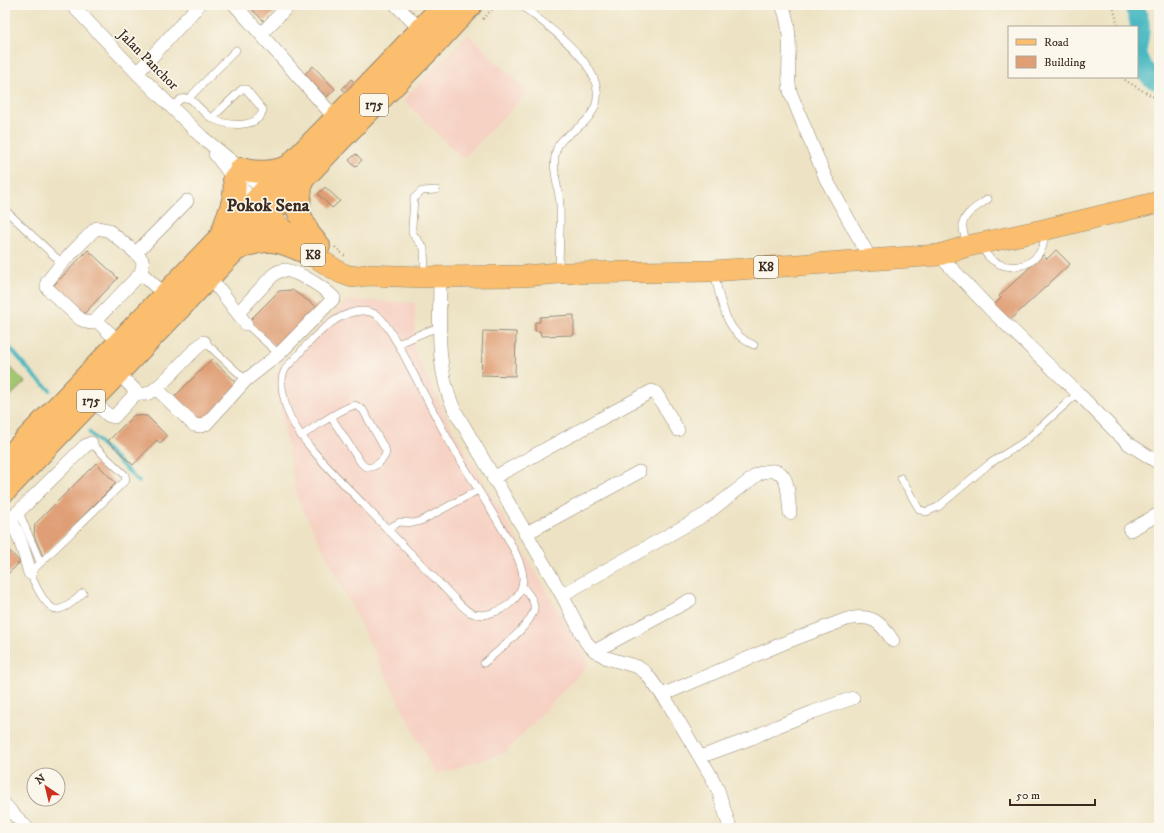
<svg xmlns="http://www.w3.org/2000/svg" width="1164" height="833" font-family="'IM FELL DW Pica',serif">
<style>
.built{fill:#f6d2c4}
.green{fill:#a3c771;stroke:#6f7848}
.lines{fill:none;stroke-linecap:round;stroke-linejoin:round}
.stream{stroke:#49b8c1;stroke-width:3.5}
.river{stroke:#49b8c1;stroke-width:20}
.building{fill:#df9e74}
.lane-casing{stroke:#948671;stroke-width:8}
.street-casing{stroke:#948671;stroke-width:14}
.primary-casing{stroke:#948671;stroke-width:22}
.highway-casing{stroke:#948671;stroke-width:24}
.path{stroke:#948671;stroke-width:2;stroke-dasharray:1 3;stroke-linecap:butt}
.lane{stroke:#fff;stroke-width:7}
.street{stroke:#fff;stroke-width:13}
.primary{stroke:#fabe6e;stroke-width:21}
.highway{stroke:#fabe6e;stroke-width:22}
.labels{text-anchor:middle;dominant-baseline:central;stroke-width:3.5;stroke-linejoin:round;paint-order:stroke}
.shield{fill:#fbf7ec;stroke:#75685c;stroke-width:1}
.shield-label{font-size:13px;font-weight:bold;fill:#3b2a1e}
.street-label{font-size:14px;fill:#3b2a1e;stroke:#fbf7ec}
.district-label{font-size:18px;font-weight:bold;fill:#3b2a1e;stroke:#fbf7ec}
</style>
<rect width="100%" height="100%" fill="#fbf7ec"/>
<filter id="ink" filterUnits="userSpaceOnUse"><feTurbulence type="fractalNoise" baseFrequency=".025" numOctaves="2"/><feDisplacementMap in="SourceGraphic" scale="8" xChannelSelector="R" yChannelSelector="G"/><feConvolveMatrix kernelMatrix="1 2 1 2 8 2 1 2 1" color-interpolation-filters="sRGB"/></filter>
<filter id="wash" filterUnits="userSpaceOnUse"><feTurbulence type="fractalNoise" baseFrequency=".012" numOctaves="4" result="noise"/><feDisplacementMap in="SourceGraphic" scale="16" xChannelSelector="R" yChannelSelector="G"/><feGaussianBlur stdDeviation="0.9" result="paint"/><feColorMatrix in="noise" values="0 0 0 0 0 0 0 0 0 0 0 0 0 0 0 0 0 1.4 0 .05"/><feComposite in="paint" operator="in"/></filter>
<g filter="url(#wash)">
<rect width="100%" height="100%" fill="#ede3c4"/>
<path class="built" d="M468,34L528,92L463,159L403,100Z
M347,300L416,303L414,351L448,420L589,664L505,753L435,774L297,498L274,374Z"/>
<path class="green" d="M5,362L25,382L5,401Z"/>
<g class="lines">
<path class="stream" d="M5,342L35,377L50,390
M89,432L139,482"/>
<path class="river" d="M1133,5C1143,23 1140,29 1137,49
M1137,56C1141,68 1147,77 1159,81"/>
</g>
<g id="blocks">
<path class="building" d="M247,5H281L265,22Z
M313,66L335,89L327,97L304,75Z
M351,79L355,83L346,92L342,89Z
M356,154L362,160L355,167L349,160Z
M325,187L340,201L332,208L318,194Z
M88,250L118,278L83,315L53,286Z
M1056,250L1070,264L1008,322L993,306L1001,298L999,296L1043,255L1047,259Z
M292,290L319,308L278,349L249,321L279,291Z
M574,315V335L541,336L540,331H535V322H540V317Z
M483,331L516,332L515,376L481,375Z
M212,359L239,385L200,425L173,398Z
M134,415L147,416L167,436L160,443L157,440L133,465L108,441Z
M96,463L116,483L43,556L34,535L35,524Z
M5,546L20,562L5,577Z"/>
</g>
</g>
<g filter="url(#ink)">
<use href="#blocks" fill-opacity="0" stroke="#948671" stroke-width="1"/>
<g class="lines">
<g class="lane-casing">
<path id="lane" d="M521,5C549,28 622,75 589,117C580,130 559,136 556,151C551,168 559,188 560,205C561,227 559,250 559,272
M189,98L236,50
M172,107L181,99L189,98C197,104 204,114 213,119C228,126 258,129 263,110L246,89H242L212,118
M5,210L62,263
M967,244C966,239 963,233 963,228C961,214 979,206 988,199
M981,245C995,280 1048,270 1044,232
M714,273C721,301 725,334 754,345
M425,275L424,248L412,233V227L414,198L422,191L436,190
M246,324L279,354
M204,342L207,344L246,380
M398,344C392,336 386,321 377,315C348,299 313,337 297,356C293,361 287,365 285,370C279,380 283,395 286,406C295,439 340,479 364,505C393,535 423,566 452,596C464,608 470,618 488,614C506,610 523,597 523,578C523,561 504,532 495,517C479,491 463,465 448,439C431,408 415,376 398,344L425,332L440,327
M301,436C316,427 339,409 355,405L363,410L386,451C386,458 375,469 367,467C365,467 363,465 361,463L331,417
M901,478L919,509L926,512L938,507L989,464L1024,442L1078,393
M19,512L40,562
M387,529L400,522L414,523L423,520L478,490
M83,593C76,599 69,607 60,609C47,613 34,582 30,573L126,480L125,475L91,443
M484,663C496,652 537,622 534,605C533,598 526,591 522,586"/>
</g>
<g class="street-casing">
<path id="street" d="M72,5L137,73L202,137L241,169L264,191
M235,5L335,118
M396,5L421,30
M782,5C789,21 790,40 789,57C789,70 787,82 791,94L826,179L871,260
M261,34L289,5
M137,73L199,5
M215,154L234,179L254,202
M97,228L108,230L136,253L142,260L143,264L141,273L96,320L90,323L80,319L49,290L47,287V282L62,263L93,231Z
M136,253L187,201
M939,255L991,310L1078,393L1118,434L1129,444L1159,463
M141,273L165,295
M440,276C440,320 435,368 454,409L562,595L586,642L595,651L607,658L638,667L646,673L668,703L711,776L718,790L730,828
M208,279L220,290L246,324
M96,320L119,342
M118,373L137,392C140,394 142,395 146,394C159,392 189,352 204,342
M156,388L194,425L201,426L206,424L246,380L279,354L334,298C323,287 301,273 285,270C280,270 277,272 273,275L238,313
M92,400L108,415L114,417L137,392
M493,478L637,399L652,391L656,393L678,430
M5,511C18,529 24,551 30,573
M11,519L85,446L91,443
M1130,530L1159,514
M525,534L639,472
M562,595L706,514L758,474C791,461 787,490 790,513
M595,651L690,600
M662,695L784,643L847,619C872,614 880,621 893,641
M700,757L752,738L778,726L813,712L853,698
M5,805L27,828"/>
</g>
<g class="primary-casing">
<path id="primary" d="M256,203L282,229L312,255L341,273L352,277L367,275L425,277L524,276L559,273L713,271L939,255L968,246L1043,230L1159,202"/>
</g>
<g class="highway-casing">
<path id="highway" d="M241,169C259,174 273,172 290,166
M302,179L298,211L309,234L319,246
M223,230C229,213 237,197 234,179
M238,249C271,234 281,242 312,255
M5,461L254,202C317,136 383,73 443,5
M5,491L348,132L435,44L471,5"/>
</g>
<path class="path" d="M1113,5L1118,27
M487,9L491,5
M483,19L496,5
M1122,77L1126,81L1159,100
M335,247L345,256"/>
<use href="#lane" class="lane"/>
<use href="#street" class="street"/>
<use href="#primary" class="primary"/>
<use href="#highway" class="highway"/>
</g>
</g>
<g class="labels">
<g class="shield">
<rect x="360" y="94" width="28" height="22" rx="3"/>
<rect x="301" y="244" width="24" height="22" rx="3"/>
<rect x="754" y="256" width="24" height="22" rx="3"/>
<rect x="77" y="390" width="28" height="22" rx="3"/>
</g>
<g class="shield-label">
<text x="374" y="105">175</text>
<text x="313" y="255">K8</text>
<text x="766" y="267">K8</text>
<text x="91" y="401">175</text>
</g>
<g class="street-label">
<text transform="translate(148 60) rotate(45)">Jalan Panchor</text>
</g>
<g class="district-label">
<text x="268" y="206">Pokok Sena</text>
</g>
</g>
<rect width="1164" height="833" fill="none" stroke="#fbf7ec" stroke-width="20"/>
<rect x="1008" y="26" width="130" height="52" fill="#fbf7ec" stroke="#aea59a"/>
<rect x="1016" y="39" width="20" height="6" fill="#fabe6e" stroke="#aea59a"/>
<text x="1044" y="46" font-size="12" fill="#3b2a1e">Road</text>
<rect x="1016" y="56" width="20" height="12" fill="#df9e74" stroke="#aea59a"/>
<text x="1044" y="66" font-size="12" fill="#3b2a1e">Building</text>
<g transform="translate(46 787) rotate(325)"><circle r="19" fill="#fbf7ec" stroke="#aea59a"/>
<path d="M0-3L7 15L0 10L-7 15Z" fill="#c8321e"/>
<text y="-6" font-size="11" font-weight="bold" text-anchor="middle" fill="#3b2a1e">N</text>
</g>
<path d="M1010 799v6h85v-6" fill="none" stroke="#3b2a1e" stroke-width="2"/>
<text x="1016" y="799" font-size="12" fill="#3b2a1e" stroke="#fbf7ec" stroke-width="3" paint-order="stroke">50 m</text>
</svg>
